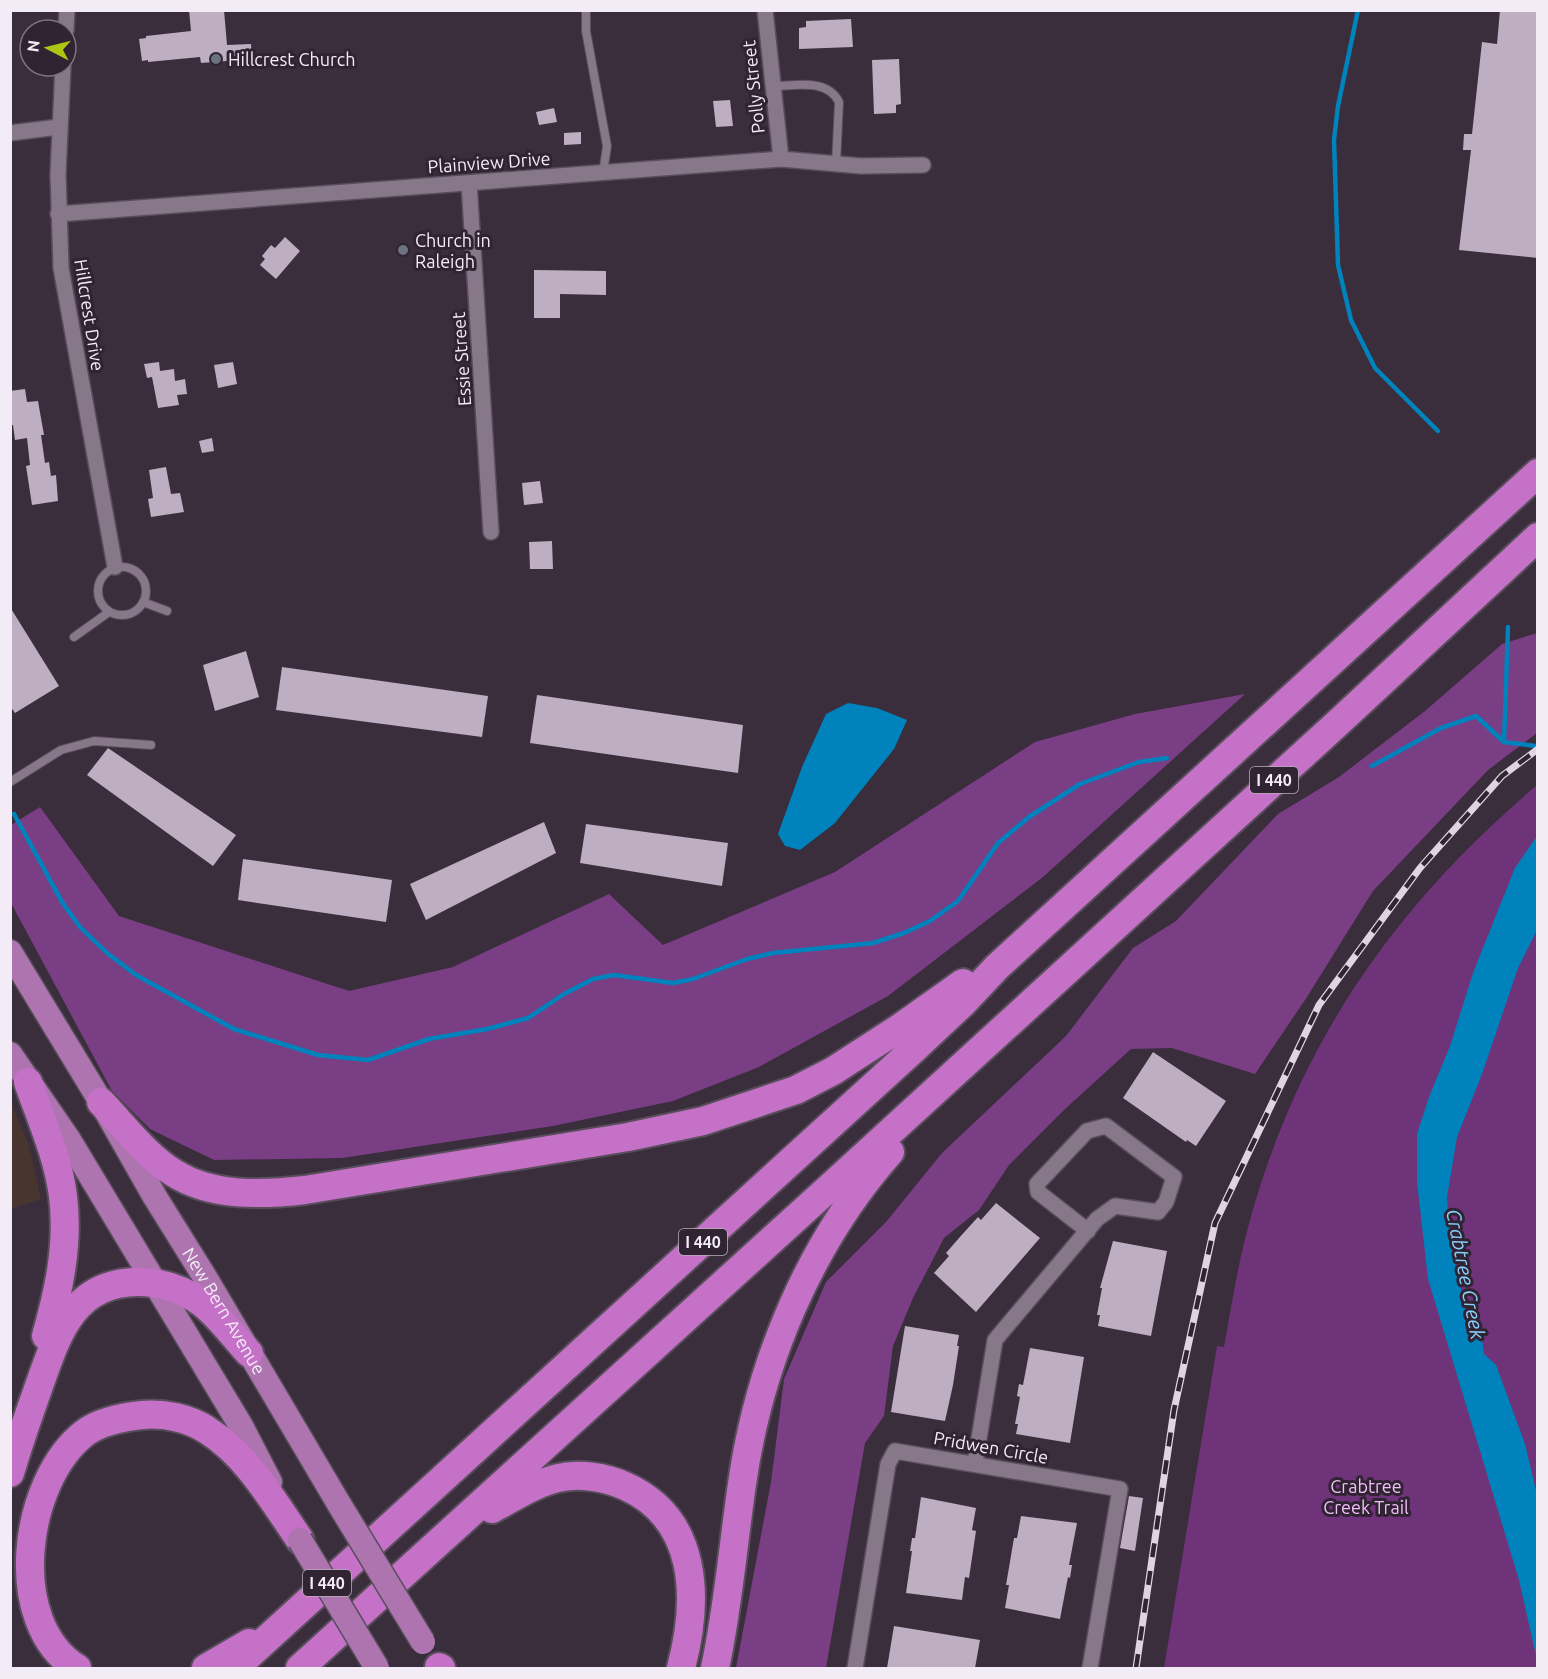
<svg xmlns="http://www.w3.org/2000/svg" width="1548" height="1679" font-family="Ubuntu,sans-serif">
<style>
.commercial{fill:#48352d}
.green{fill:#6e3379}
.forest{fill:#7a3e85}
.water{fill:#0083bc}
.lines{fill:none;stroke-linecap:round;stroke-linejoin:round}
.stream{stroke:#0083bc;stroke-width:4.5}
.building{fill:#beaec1}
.lane-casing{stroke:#584d5a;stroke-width:10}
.street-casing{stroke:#584d5a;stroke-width:18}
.primary-casing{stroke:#584d5a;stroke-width:27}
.highway-casing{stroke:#584d5a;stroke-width:32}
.lane{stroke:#877889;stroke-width:8}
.street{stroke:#877889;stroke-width:15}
.primary{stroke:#ad74af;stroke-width:24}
.highway{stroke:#c671c8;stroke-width:28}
.rail-casing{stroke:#ded5e0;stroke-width:7}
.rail{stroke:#302332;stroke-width:4.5;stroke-dasharray:14;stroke-linecap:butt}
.primary-bridge-casing{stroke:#584d5a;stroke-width:27;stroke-linecap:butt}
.primary-bridge{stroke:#ad74af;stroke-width:24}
.worship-dot{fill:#6b7280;stroke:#302332;stroke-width:2}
.labels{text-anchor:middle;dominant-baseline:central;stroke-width:6;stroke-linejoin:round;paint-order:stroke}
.shield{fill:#302332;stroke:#b8afba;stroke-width:1.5}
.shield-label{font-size:16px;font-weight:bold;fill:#f3ebf5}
.poi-label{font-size:18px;fill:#f3ebf5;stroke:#302332;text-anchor:start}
.street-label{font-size:18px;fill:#f3ebf5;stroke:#302332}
.park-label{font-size:18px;fill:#f1bff9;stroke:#302332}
.water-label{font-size:20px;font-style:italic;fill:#8ad0fe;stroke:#302332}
</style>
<rect width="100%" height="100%" fill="#3a2d3c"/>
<path class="commercial" d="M11,1103L29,1146L41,1199L11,1209Z"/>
<path class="green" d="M1537,785V1668H1164L1217,1346L1224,1347C1232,1302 1239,1257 1252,1213C1302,1037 1399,902 1537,785Z"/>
<path class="forest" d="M1537,633V733L1488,770L1373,891L1307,997L1255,1074L1172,1048L1131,1049L1065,1109L1009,1165L979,1210L944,1238L913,1298L893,1346L884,1416L865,1443L826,1668H736L771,1482L784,1379L826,1282L886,1222L942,1153L1066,1036L1133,948L1176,921L1278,814L1339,777L1425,711L1502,644Z
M1245,694L1043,877L888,996L759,1067L673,1101L553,1126L342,1158L214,1160L150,1129L112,1091L11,903V825L40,807L119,916L349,991L453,967L609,894L663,945L835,872L1035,742L1135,714Z"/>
<path class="water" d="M848,703L877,708L907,720L894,749L835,823L800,850L785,846L778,834L802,767L826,714Z
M1537,836V930L1518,968L1482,1074L1457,1137L1447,1197L1450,1241L1468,1320L1481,1333L1484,1354L1496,1365L1525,1444L1537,1495V1660L1519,1580L1428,1279L1417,1182V1134L1429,1097L1450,1046L1473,973L1515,868Z"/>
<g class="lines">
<path class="stream" d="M1358,10L1338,106L1334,140L1338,265L1351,320L1375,368L1438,431
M1504,742L1508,627
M1372,766L1441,728L1476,716L1504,742L1535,746L1538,750
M14,814L62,902L80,927L107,953L136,975L234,1029L318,1055L368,1060L429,1039L487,1029L528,1018L564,994L593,979L614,975L673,983L693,979L747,959L773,953L873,943L904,933L930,921L958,901L998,843L1029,817L1080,784L1139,762L1167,758"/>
</g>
<path class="building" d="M189,10H224L227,45L251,44L252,59L201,63L200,57L148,62V60L142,61L139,39L146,38V36L191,31Z
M1500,10H1538V258L1459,250L1471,150H1463L1464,134H1472L1482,42L1497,44Z
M851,19L853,47L799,49V28L806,27V21Z
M899,59L901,104L896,105V113L874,114L872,60Z
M730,100L733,126L716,127L713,101Z
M554,108L557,122L539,125L536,112Z
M581,132V144L564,145V133Z
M285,237L300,251L276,279L260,265L265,259L262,256L271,245L275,248Z
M534,270L606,271V295L560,294V318H534Z
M159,362L160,371L174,369L175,381L185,379L187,394L177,395L179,405L158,408L152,377L147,378L144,364Z
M233,362L237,384L218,388L214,365Z
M25,389L27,402L38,401L44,435H41L45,463L49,462L51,476L56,475L58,501L32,505L26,466L30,465L27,438L15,440L13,425H10V391Z
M212,438L214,451L202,453L199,441Z
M166,467L171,494L180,493L184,512L151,517L148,499L153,498L149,470Z
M540,481L543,503L524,505L522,483Z
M552,541L553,569H530L529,542Z
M10,607L59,686L15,713L10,706Z
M246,651L259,697L215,711L203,665Z
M282,667L488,696L482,737L276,710Z
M537,695L743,725L738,773L530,743Z
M108,748L236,835L213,866L87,775Z
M544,822L556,853L426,920L410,884Z
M586,824L728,843L722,886L580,863Z
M243,859L392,880L386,922L238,900Z
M1153,1052L1226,1101L1196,1146L1187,1140L1186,1142L1123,1098Z
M996,1203L1040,1238L976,1312L934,1273L949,1256L946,1253L959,1238L978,1217L981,1220Z
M1113,1241L1167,1251L1151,1336L1098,1326L1100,1315H1097L1102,1288H1100Z
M905,1326L959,1335L957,1346H959L953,1385L945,1421L891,1412Z
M1030,1348L1084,1357L1070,1443L1016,1434L1018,1424H1015L1020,1397L1017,1396L1019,1384L1023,1385Z
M1129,1496L1143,1498L1135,1551L1120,1548Z
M921,1497L976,1508L972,1530L976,1531L969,1578L965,1577L962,1600L906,1593L912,1551H910L912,1538H915Z
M1021,1516L1077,1523L1069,1565H1072L1070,1578L1068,1577L1060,1619L1005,1608L1009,1585H1006L1014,1538H1017Z
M894,1626L980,1640L975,1668H887Z"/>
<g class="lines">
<g class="lane-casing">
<path id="lane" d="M586,10V31L607,146L603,173
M773,86C795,86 827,78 839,102L836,164
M98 591a24 24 0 1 1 48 0a24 24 0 1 1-48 0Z
M143,602L167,611
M74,637L109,612
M10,782L61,750L94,741L151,745"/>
</g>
<g class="street-casing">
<path id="street" d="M765,10L781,159
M66,30L67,10
M63,66L58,174L61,268L115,567
M10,133L59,127
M469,183L491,532
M58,214L781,159L861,166L923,165
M975,1463L995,1340L1097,1219L1115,1206L1158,1212L1166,1202L1174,1177L1106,1126L1087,1131L1037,1184L1038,1192L1088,1231
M855,1668L888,1464L895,1451L1120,1489L1090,1668"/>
</g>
<g class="primary-casing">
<g id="primary">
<path id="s1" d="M10,952L101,1102L155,1197L206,1279L339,1504"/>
<path d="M10,1054L69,1140L241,1426L270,1482"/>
</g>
</g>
<g class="highway-casing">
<path id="highway" d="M28,1082C41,1119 58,1157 63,1196C69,1244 59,1290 46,1336
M101,1102C124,1126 146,1156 174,1173C212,1197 262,1195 305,1190L628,1137L703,1121L796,1090L833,1071L901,1027L963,983
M10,1473C19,1443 29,1414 39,1386C57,1335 73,1282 138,1282C161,1282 183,1289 202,1303C219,1316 234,1337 249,1353
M492,1509C513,1498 533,1484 558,1478C579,1473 605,1477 625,1486C699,1519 699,1600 681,1668
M439,1667L441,1668
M77,1668C4,1623 23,1479 86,1432C102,1421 123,1417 142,1415C164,1413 189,1418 207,1430C248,1456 273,1501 300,1540
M206,1668L249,1643
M235,1668L914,1049L964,1002L997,967L1538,473
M300,1668L819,1197L1341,720L1538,537
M715,1668C728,1608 733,1546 742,1484C759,1364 809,1244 890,1152"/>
</g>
<use href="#lane" class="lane"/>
<use href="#street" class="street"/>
<use href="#primary" class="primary"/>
<use href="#highway" class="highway"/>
<g class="rail-casing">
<path id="rail" d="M1136,1668L1174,1410L1215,1223L1319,1005L1420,868L1502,776L1538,749"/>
</g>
<use href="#rail" class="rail"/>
<g class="primary-bridge-casing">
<path id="primary-bridge" d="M339,1504L423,1642
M300,1540L377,1668"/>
</g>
<use href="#primary-bridge" class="primary-bridge"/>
</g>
<g class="worship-dot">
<circle cx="216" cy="59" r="6"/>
<circle cx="403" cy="250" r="6"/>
</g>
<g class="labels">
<g class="shield">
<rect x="1250" y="767" width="48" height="26" rx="4.5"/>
<rect x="679" y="1229" width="48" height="26" rx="4.5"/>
<rect x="303" y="1570" width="48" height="26" rx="4.5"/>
</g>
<g class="shield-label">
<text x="1274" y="780">I 440</text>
<text x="703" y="1242">I 440</text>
<text x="327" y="1583">I 440</text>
</g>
<g class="poi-label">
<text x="228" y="59">Hillcrest Church</text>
<text x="415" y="240">Church in<tspan x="415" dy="21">Raleigh</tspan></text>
</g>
<g class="street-label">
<text transform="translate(753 87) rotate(-96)">Polly Street</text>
<text transform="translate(489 162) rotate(-4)">Plainview Drive</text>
<text transform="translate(90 315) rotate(81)">Hillcrest Drive</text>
<text transform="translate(461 359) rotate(-94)">Essie Street</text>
<text stroke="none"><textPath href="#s1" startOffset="418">New Bern Avenue</textPath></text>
<text transform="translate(991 1447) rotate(10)">Pridwen Circle</text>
</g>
<g class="park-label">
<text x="1366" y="1486">Crabtree<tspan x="1366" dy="21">Creek Trail</tspan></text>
</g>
<g class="water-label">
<text transform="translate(1466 1274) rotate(79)">Crabtree Creek</text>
</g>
</g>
<rect width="1548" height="1679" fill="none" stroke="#f3ebf5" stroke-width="24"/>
<g transform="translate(48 48) rotate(277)"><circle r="28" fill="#302332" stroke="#7e7380" stroke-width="1.5"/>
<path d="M0-4.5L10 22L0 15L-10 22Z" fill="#acc612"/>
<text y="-9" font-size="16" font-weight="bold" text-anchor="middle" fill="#f3ebf5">N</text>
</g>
</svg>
